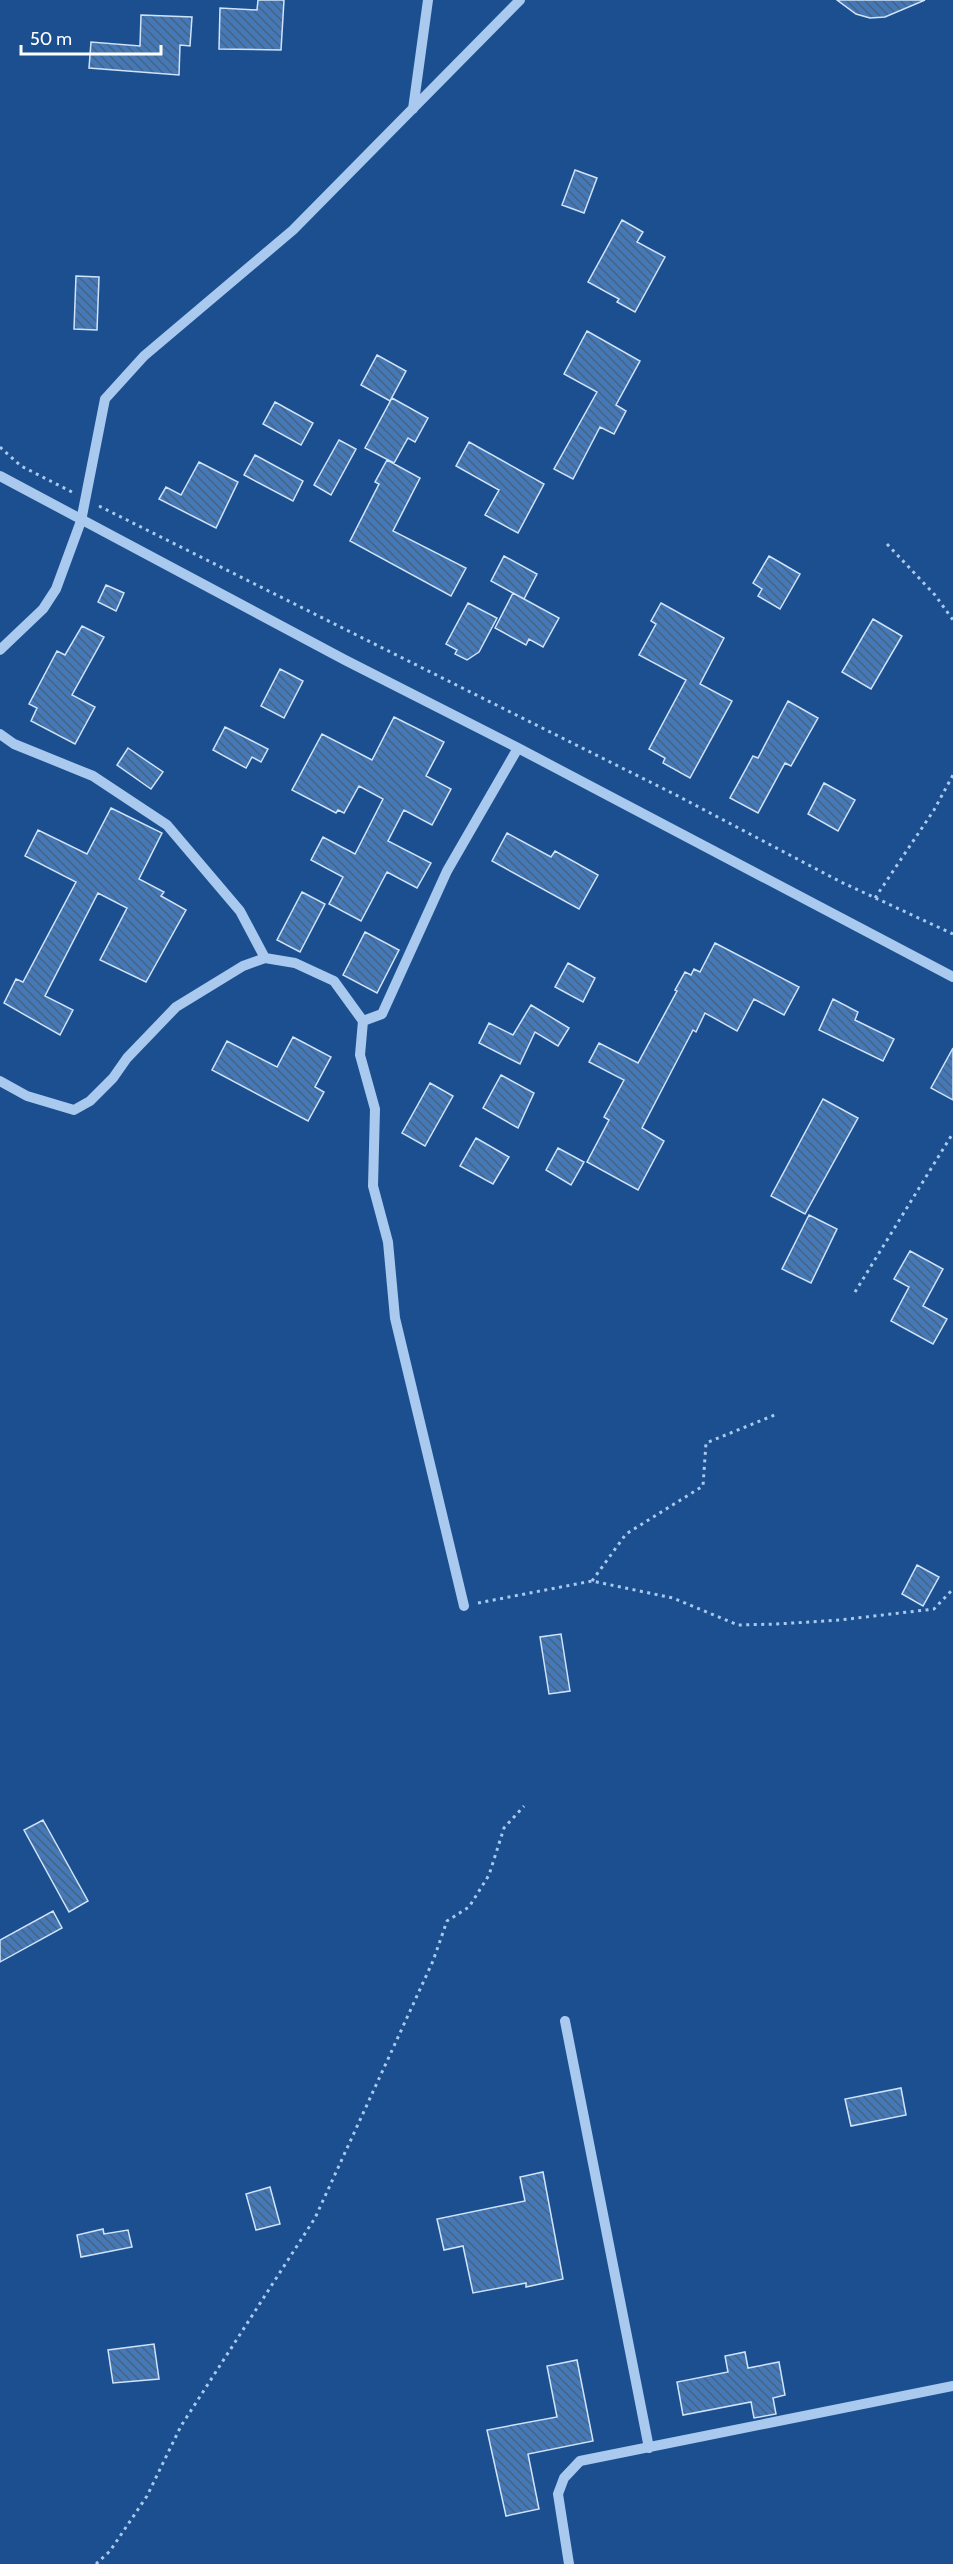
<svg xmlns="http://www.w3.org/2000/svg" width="953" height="2564" font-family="Cabin,sans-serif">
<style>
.building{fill:url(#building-back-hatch);stroke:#cfe3fa;stroke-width:1.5}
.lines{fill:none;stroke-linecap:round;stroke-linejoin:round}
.path{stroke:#a9c9ee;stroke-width:3;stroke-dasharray:3 4.5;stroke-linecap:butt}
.minor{stroke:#a9c9ee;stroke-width:10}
</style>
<defs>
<pattern id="building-back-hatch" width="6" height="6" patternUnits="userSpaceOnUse" patternTransform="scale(1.5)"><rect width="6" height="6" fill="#4478b7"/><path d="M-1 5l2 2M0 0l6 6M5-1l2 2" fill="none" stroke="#486282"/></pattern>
</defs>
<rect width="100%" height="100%" fill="#1b4f8f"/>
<path class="building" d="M258,0H284L281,50L219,49L220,8L257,10Z
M837,0H925L885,17L870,18L856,14Z
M141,15L192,17L190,46L180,45L179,75L89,68L91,42L140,46Z
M575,170L597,178L584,213L562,205Z
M622,220L643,232L637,242L665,257L635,312L617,302L619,299L588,282Z
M76,276L99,277L97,330L74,329Z
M587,331L640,361L616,405L626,411L614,434L600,427L573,479L554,469L597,392L564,374Z
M377,355L406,371L390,401L361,385Z
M392,398L428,418L415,442L408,438L394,463L365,448Z
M275,402L313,423L301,445L263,424Z
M339,440L356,449L331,495L314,485Z
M469,442L544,484L518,533L485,515L499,490L456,466Z
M255,455L303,481L293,501L244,475Z
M387,460L420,478L393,531L466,568L451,596L350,541L379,484L375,482Z
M199,462L238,482L216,528L159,499L166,487L181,495Z
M504,556L537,574L524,599L491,581Z
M769,556L800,574L780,609L758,596L762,589L753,583Z
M106,585L124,593L116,611L98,602Z
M513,593L559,618L543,647L529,639L526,645L495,628Z
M468,603L497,618L479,652L467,660L455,654L457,650L446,644Z
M661,603L724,638L700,684L732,701L690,778L663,763L665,758L649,749L686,680L639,655L656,624L651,621Z
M873,619L902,636L871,689L842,672Z
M82,626L104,637L72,695L95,707L75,744L31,721L37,708L29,704L57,651L65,655Z
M280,669L303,681L284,718L261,706Z
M788,701L818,718L791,766L785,763L758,813L730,798L753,756L758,758Z
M394,717L444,742L426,776L451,789L432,825L404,810L388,841L431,863L417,888L387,872L361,921L329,904L343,877L311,860L323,837L355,854L383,799L359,786L344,813L338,810L336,813L292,790L322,734L372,760Z
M225,727L268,749L261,762L252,757L246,768L213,750Z
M128,748L163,772L151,789L117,765Z
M824,783L855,800L838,831L808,814Z
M111,808L162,833L139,879L164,892L161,896L186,910L146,982L100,960L127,908L98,893L45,996L73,1010L60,1035L4,1003L16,979L23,982L76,882L25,856L38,830L87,854Z
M507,833L551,857L555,851L598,875L579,909L492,861Z
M302,892L325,904L300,952L277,940Z
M365,932L399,950L377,993L343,975Z
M715,943L799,987L784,1015L754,999L737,1031L705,1013L696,1032L693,1030L642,1128L664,1141L638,1190L587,1162L609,1120L604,1117L624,1080L589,1062L599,1043L638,1063L677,991L675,990L685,972L691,975L694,969L700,972Z
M568,963L595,978L583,1002L555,987Z
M833,999L858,1012L855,1020L894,1039L883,1061L819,1030Z
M531,1005L569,1028L558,1046L535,1032L520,1064L479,1043L489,1023L513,1035Z
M293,1037L331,1057L315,1087L324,1092L308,1121L212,1070L227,1041L277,1067Z
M953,1048V1100L931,1088Z
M501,1075L534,1093L518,1128L483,1108Z
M430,1083L453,1096L425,1146L402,1133Z
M823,1099L858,1118L805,1214L771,1196Z
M476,1138L509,1157L493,1184L460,1166Z
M558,1148L584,1162L571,1185L546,1170Z
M809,1215L837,1229L811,1283L782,1269Z
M910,1251L943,1269L923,1306L947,1319L933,1344L891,1321L909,1287L894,1279Z
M917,1565L939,1577L923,1606L902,1594Z
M561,1634L570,1691L549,1694L540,1637Z
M43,1820L88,1901L69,1912L24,1830Z
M53,1911L62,1928L0,1962V1940Z
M901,2088L906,2115L851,2126L845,2099Z
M543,2172L563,2279L526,2287V2283L473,2293L463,2246L444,2250L437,2219L525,2201L520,2177Z
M270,2187L280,2224L256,2230L246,2194Z
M103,2229L104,2234L128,2230L132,2247L81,2257L77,2235Z
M154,2344L159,2379L113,2383L108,2350Z
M745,2352L748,2368L779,2362L785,2395L773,2398L776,2414L754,2418L751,2402L683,2415L677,2382L728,2372L725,2356Z
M577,2360L593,2441L528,2454L539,2509L506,2516L487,2430L557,2417L547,2366Z"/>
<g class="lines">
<path class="path" d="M0,447L21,466L72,492
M99,506L674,794L841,882L953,934
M887,544L935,595L953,620
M875,898L934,810L953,775
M855,1292L953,1133
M592,1581L626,1534L703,1486L706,1443L777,1414
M478,1603L592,1581L673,1598L738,1625L777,1624L840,1620L934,1609L953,1589
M96,2564L110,2551L147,2496L181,2426L315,2218L433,1961L447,1921L469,1907L489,1875L504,1828L524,1806"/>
<path class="minor" d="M413,109L428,0
M0,476L345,660L518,748L953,977
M0,650L43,609L56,589L81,521L105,399L144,356L293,230L520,0
M0,734L14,744L93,776L167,825L240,911L265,958
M363,1021L382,1014L447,871L518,748
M0,1081L27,1096L74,1110L90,1101L113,1078L127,1058L176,1007L243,966L265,958L295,963L334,981L363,1021L360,1055L375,1109L373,1186L388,1242L395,1318L464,1606
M565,2021L649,2448
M569,2564L558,2494L564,2478L580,2461L953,2386"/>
</g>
<path d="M21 45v9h140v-9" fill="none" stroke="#ffffff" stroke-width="3"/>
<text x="30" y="45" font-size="18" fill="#ffffff" stroke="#1b4f8f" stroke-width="4.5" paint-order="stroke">50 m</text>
</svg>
